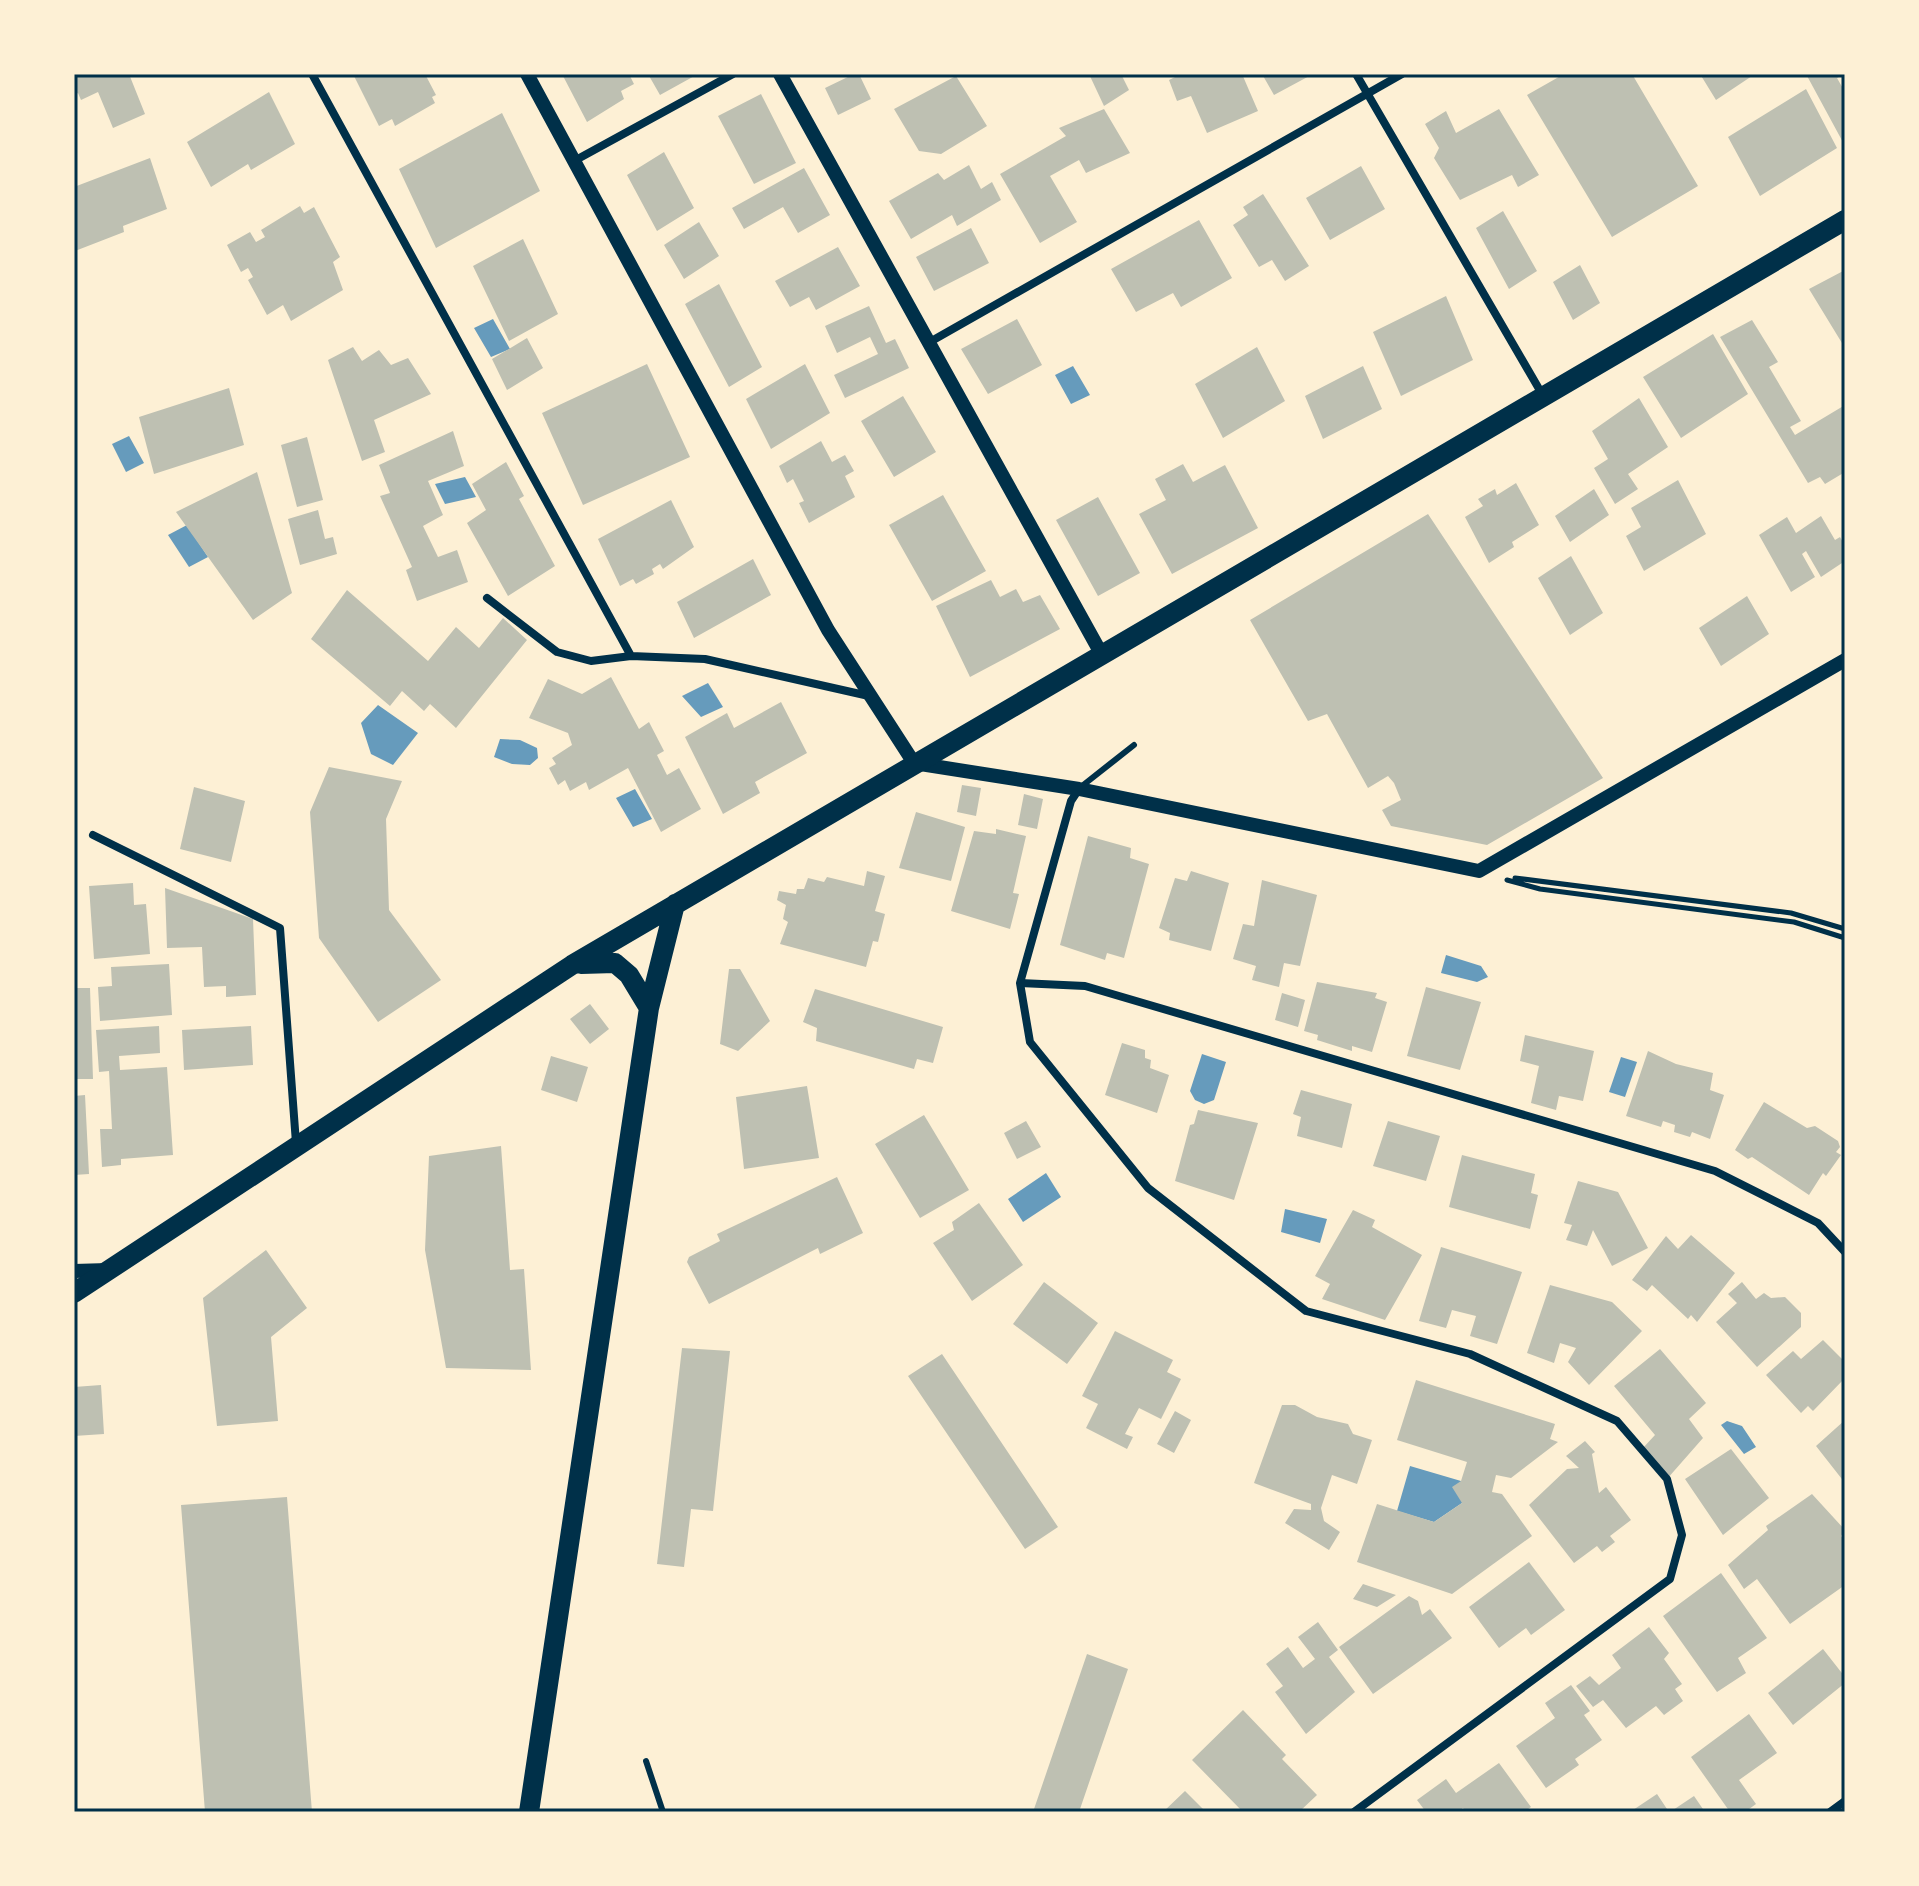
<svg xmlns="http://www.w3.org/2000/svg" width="1919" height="1886" font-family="'Noto Serif',serif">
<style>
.water{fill:#669bbc}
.building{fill:#bec0b2}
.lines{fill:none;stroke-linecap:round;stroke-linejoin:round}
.path{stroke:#003049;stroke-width:5}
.service{stroke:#003049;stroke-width:6}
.minor{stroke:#003049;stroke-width:8}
.tertiary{stroke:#003049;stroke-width:14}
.primary{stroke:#003049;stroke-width:20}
.neatline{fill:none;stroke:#003049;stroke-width:3}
</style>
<rect width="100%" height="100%" fill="#fdf0d5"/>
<path class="water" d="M493,319L510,349L491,357L474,328Z
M1073,366L1090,395L1071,404L1055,375Z
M129,436L144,463L126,472L112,444Z
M465,477L476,497L445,504L435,484Z
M187,525L208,557L189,567L168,535Z
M708,683L723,707L701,717L682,696Z
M378,705L418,733L393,765L371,754L361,723Z
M500,739L520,740L537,748L538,758L530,765L512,764L494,757Z
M635,789L652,819L633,827L616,798Z
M1446,955L1481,966L1488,977L1477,982L1441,973Z
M1202,1054L1226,1062L1214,1100L1204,1104L1195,1100L1190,1091Z
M1621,1057L1637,1062L1625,1097L1609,1092Z
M1046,1173L1061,1197L1023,1222L1008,1199Z
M1285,1209L1327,1219L1320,1243L1281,1232Z
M1727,1421L1742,1426L1756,1447L1744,1454L1721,1425Z
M1410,1466L1461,1481L1462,1503L1434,1522L1397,1511Z"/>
<path class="building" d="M74,74H129L145,114L113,128L98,92L81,100L78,93L74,95Z
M353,74H425L436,95L432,97L435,103L395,126L392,119L379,126Z
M562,74H629L634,84L621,91L624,99L587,122Z
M648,74H698L660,95Z
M854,74H859L871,99L838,115L825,88Z
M1089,74H1121L1129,90L1104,106Z
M1181,74H1242L1258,111L1207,133L1191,96L1177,101L1169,80Z
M1262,74H1313L1274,95Z
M1564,74H1632L1698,186L1612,237L1527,95Z
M1700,74H1755L1716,100Z
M1806,74H1844L1837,78L1845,92V146Z
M956,76L987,126L941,154L919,151L894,109Z
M1806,89L1837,148L1760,196L1728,137Z
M269,92L295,144L251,170L248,164L211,187L187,142Z
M761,94L796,163L754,184L718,116Z
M1104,109L1130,153L1086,173L1079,160L1050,176L1077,222L1040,243L1000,174L1066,136L1059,128Z
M1499,109L1539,175L1518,187L1512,175L1460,200L1434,158L1439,148L1425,124L1446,111L1456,133Z
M502,113L540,191L436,248L399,169Z
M664,152L694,208L657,231L627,175Z
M150,158L167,209L123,226L124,232L75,251L74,187Z
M969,165L981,189L992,182L1001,200L957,226L952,215L911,239L889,201L938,173L944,180Z
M1361,166L1385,209L1330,240L1306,198Z
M804,168L830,215L798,233L783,207L744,229L732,208Z
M1263,194L1309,266L1285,281L1272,260L1259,267L1233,225L1248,215L1243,207Z
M300,206L304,213L314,207L340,257L333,262L343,290L291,321L283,305L267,315L248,280L253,277L248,268L241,272L227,245L250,232L256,242L265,237L261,230Z
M1503,211L1537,271L1509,289L1476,228Z
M1199,220L1232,278L1181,307L1173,293L1136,312L1111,269Z
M699,222L719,256L684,279L664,245Z
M971,228L989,263L934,291L916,257Z
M523,239L558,314L509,341L473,266Z
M838,247L860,286L816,310L809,297L790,307L775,281Z
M1580,265L1600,303L1573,320L1553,282Z
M1845,270V348L1809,289Z
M719,284L762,367L729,387L685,304Z
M1446,296L1473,360L1401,396L1373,332Z
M869,306L886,343L895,339L909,368L845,398L834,375L878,354L870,337L837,353L825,326Z
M1017,319L1042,365L988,394L961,349Z
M1752,320L1778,362L1769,367L1801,421L1790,427L1795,435L1845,405V472L1825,484L1820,477L1808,483L1720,337Z
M1713,334L1748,394L1681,438L1643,377Z
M527,338L543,368L507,390L492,359Z
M353,347L362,361L379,350L391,365L408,358L431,394L374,420L385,452L362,461L328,360Z
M1257,347L1285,401L1223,438L1195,384Z
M647,364L690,457L583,505L542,413Z
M805,364L830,413L771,449L746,399Z
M1363,366L1382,409L1323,439L1305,396Z
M229,388L244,445L154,474L139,417Z
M903,396L936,452L894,477L861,421Z
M1639,398L1668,447L1628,474L1638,489L1615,504L1594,468L1608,459L1592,431Z
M453,431L464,466L428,481L443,515L423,526L438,557L457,550L468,582L417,601L406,570L412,567L380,496L390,493L379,465Z
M307,437L323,500L297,507L281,445Z
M821,441L832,462L845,455L854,471L845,476L855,497L809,523L799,503L804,501L793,479L787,483L779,466Z
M506,462L524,496L519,499L555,566L508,596L467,523L486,510L472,484Z
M1183,464L1193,482L1225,465L1258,528L1172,574L1139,514L1166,500L1155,479Z
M257,472L292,593L253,620L176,512Z
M1678,480L1706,534L1644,571L1626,536L1641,527L1631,508Z
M1516,483L1539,525L1512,542L1514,547L1489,563L1465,517L1483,506L1478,499L1495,489L1497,495Z
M1594,489L1609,515L1570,542L1555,516Z
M943,495L986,571L932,601L889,525Z
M1098,497L1140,573L1098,596L1056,520Z
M671,500L694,547L663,569L660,564L652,569L654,574L636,584L633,579L620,586L598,539Z
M318,510L325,539L333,537L337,554L300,565L288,519Z
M1428,514L1603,778L1487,845L1391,826L1382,810L1401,800L1394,783L1388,776L1368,788L1327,714L1308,721L1250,620Z
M1821,516L1835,540L1840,537L1845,546V561L1821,577L1806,551L1802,554L1815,577L1791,592L1759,535L1787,517L1796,533Z
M1571,556L1603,613L1570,635L1538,578Z
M753,559L771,595L694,638L677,602Z
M991,580L1000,597L1016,589L1023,602L1040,595L1060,629L970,677L936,606Z
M347,590L428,661L456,627L479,648L503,618L527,640L456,728L430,704L424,711L402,691L390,706L311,639Z
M1747,596L1769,634L1721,666L1699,628Z
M611,677L639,729L649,722L664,751L657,755L667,775L679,768L701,809L661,832L628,768L589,790L586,782L570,791L565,780L558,785L549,768L556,764L552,758L572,745L568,733L529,718L548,679L582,694Z
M781,702L807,753L755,782L760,793L723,814L685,737L727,713L734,728Z
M329,767L402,781L386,819L389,910L441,980L378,1022L319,938L310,812Z
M962,785L981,788L976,816L957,812Z
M194,787L245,801L231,862L180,849Z
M1024,794L1043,799L1037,829L1018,825Z
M916,812L965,827L951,881L899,868Z
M996,829L1026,836L1013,893L1019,894L1010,929L951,911L974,831L996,834Z
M1088,836L1131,848L1130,858L1149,864L1124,958L1107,953L1105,960L1060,945Z
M867,871L885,876L875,911L885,914L878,942L873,941L866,967L780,944L788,922L783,919L786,905L777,900L779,891L796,894L797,889H804L808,878L824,882L827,877L864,886Z
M1191,871L1229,883L1211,951L1169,940L1170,933L1159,928L1175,878L1187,881Z
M1262,880L1317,895L1300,966L1284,963L1279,987L1252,980L1256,966L1233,959L1243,924L1254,926Z
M133,883L134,905L146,904L150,954L94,959L89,886Z
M165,888L253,919L256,995L226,997V986L204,987L202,947L167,948Z
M169,964L172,1015L100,1021L98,987L112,986L111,967Z
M729,969H740L770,1021L738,1051L720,1044Z
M1317,982L1377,993L1375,998L1387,1002L1372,1052L1352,1046V1051L1317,1040L1318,1035L1304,1031Z
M1426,987L1481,1002L1460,1070L1407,1056Z
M74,988H90L93,1079H74Z
M815,989L943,1027L933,1063L917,1059L914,1069L816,1041L817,1028L803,1022Z
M1282,993L1305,1000L1298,1027L1275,1020Z
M590,1004L609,1029L590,1044L570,1019Z
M159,1026L160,1053L119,1056L120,1070L167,1067L173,1155L121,1159V1165L102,1167L100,1129H112L109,1071L99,1072L96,1030Z
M251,1026L253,1065L184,1070L182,1030Z
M1525,1035L1594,1051L1583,1101L1559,1096L1556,1110L1531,1103L1539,1066L1520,1061Z
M1122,1043L1145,1050V1058L1151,1060L1150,1068L1169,1075L1157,1113L1105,1095Z
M1648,1051L1676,1064L1713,1073L1710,1090L1724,1095L1710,1139L1692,1132L1690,1137L1674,1132L1675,1125L1663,1121L1661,1127L1626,1116Z
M551,1056L588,1067L577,1102L541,1090Z
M807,1086L819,1158L744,1169L736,1097Z
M1301,1090L1352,1104L1342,1148L1297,1136L1301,1117L1293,1114Z
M85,1095L89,1174L74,1175V1096Z
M1764,1102L1807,1128L1815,1126L1838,1141L1840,1147L1836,1152L1841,1155L1826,1176L1823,1173L1809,1195L1752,1157L1748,1159L1735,1150Z
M1198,1110L1258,1123L1234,1200L1175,1181L1190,1125L1194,1124Z
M924,1115L969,1190L920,1218L875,1144Z
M1026,1121L1041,1147L1017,1159L1004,1133Z
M1388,1121L1440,1136L1426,1181L1373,1166Z
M501,1146L510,1270L524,1269L531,1370L446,1368L425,1250L429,1156Z
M1462,1155L1535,1174L1531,1193L1538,1195L1530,1229L1449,1207Z
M837,1177L863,1233L820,1254L818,1248L709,1304L687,1262L689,1257L720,1241L717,1234Z
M1578,1181L1618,1192L1648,1248L1612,1266L1593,1230L1587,1246L1566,1240L1572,1225L1564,1223Z
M979,1203L1023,1265L972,1301L933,1243L954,1230L952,1222Z
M1353,1210L1375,1220L1372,1227L1422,1255L1385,1320L1322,1299L1330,1284L1315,1276Z
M1691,1235L1735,1273L1697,1322L1691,1315L1688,1319L1652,1285L1647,1291L1632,1280L1666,1236L1678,1249Z
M1441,1247L1522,1272L1497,1344L1470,1336L1476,1316L1452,1310L1446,1328L1419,1321Z
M266,1250L307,1308L271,1337L278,1421L217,1426L203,1298Z
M1044,1282L1098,1323L1067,1364L1013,1324Z
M1742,1282L1756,1299L1764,1293L1771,1298L1785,1297L1801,1313V1327L1757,1367L1716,1322L1737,1303L1728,1294Z
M1550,1285L1612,1302L1642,1331L1589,1385L1568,1362L1576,1348L1560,1343L1554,1363L1527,1353Z
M1115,1331L1173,1360L1167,1372L1181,1379L1161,1419L1139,1408L1125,1434L1133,1437L1127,1449L1086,1428L1098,1404L1082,1396Z
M1823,1340L1845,1362V1378L1813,1411L1808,1406L1801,1413L1766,1375L1793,1351L1801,1359Z
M682,1348L730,1351L713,1511L691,1509L684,1567L657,1564Z
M1660,1349L1706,1403L1689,1419L1703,1438L1667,1479L1642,1449L1655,1435L1614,1386Z
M942,1354L1058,1527L1025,1549L908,1376Z
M1416,1380L1555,1424L1550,1439L1558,1442L1511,1478L1496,1475L1492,1492L1502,1494L1532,1536L1452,1594L1357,1562L1377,1504L1434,1522L1462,1503L1452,1487L1461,1481L1467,1462L1397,1440Z
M101,1385L104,1434L74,1436V1387Z
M1282,1405H1295L1317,1417L1348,1424L1353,1434L1372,1440L1357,1484L1332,1475L1321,1508L1324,1521L1340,1532L1329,1550L1285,1523L1294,1509L1311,1510V1504L1254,1483Z
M1175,1411L1191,1420L1174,1453L1157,1444Z
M1845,1420V1483L1816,1446Z
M1585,1441L1595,1452L1592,1454L1599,1493L1606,1487L1631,1520L1610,1536L1615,1542L1602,1552L1597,1546L1574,1563L1529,1505L1567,1469L1579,1468L1566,1456Z
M1731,1449L1769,1498L1723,1535L1685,1479Z
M1812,1494L1845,1530L1841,1536L1845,1541V1585L1790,1624L1757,1579L1744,1589L1728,1565L1768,1530L1766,1526Z
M287,1497L312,1812H205L181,1505Z
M1529,1562L1565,1610L1531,1635L1526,1628L1499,1648L1469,1607Z
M1721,1573L1767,1638L1738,1658L1746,1673L1717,1692L1663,1616Z
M1363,1584L1396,1595L1377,1607L1353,1599Z
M1409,1596L1418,1601L1422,1615L1430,1609L1452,1638L1373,1694L1339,1647Z
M1318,1622L1338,1650L1329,1657L1355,1692L1306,1734L1275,1692L1283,1686L1266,1664L1288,1647L1303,1668L1315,1659L1298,1637Z
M1649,1627L1669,1653L1664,1659L1682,1684L1675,1689L1683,1701L1664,1715L1656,1706L1626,1728L1603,1700L1593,1707L1576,1686L1590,1676L1599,1685L1621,1668L1612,1655Z
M1823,1649L1845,1677V1683L1793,1725L1768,1693Z
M1087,1654L1128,1669L1079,1812H1033Z
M1571,1685L1590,1711L1584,1715L1602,1740L1575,1759L1579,1765L1546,1788L1516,1746L1555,1718L1545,1703Z
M1243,1710L1286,1755L1282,1759L1317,1795L1299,1812H1243L1192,1760Z
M1749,1714L1777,1753L1739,1780L1756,1804L1745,1812H1730L1691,1757Z
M1499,1763L1531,1807L1524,1812H1466L1463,1808L1458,1812H1426L1417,1800L1446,1779L1456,1793Z
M1185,1791L1206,1812H1163Z
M1657,1794L1669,1812H1630Z
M1694,1796L1705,1812H1670Z"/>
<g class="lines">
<path class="path" d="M1515,878L1791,913L1845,929
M1507,880L1540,889L1794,922L1845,938"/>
<path class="service" d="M1082,786L1134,745
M646,1761L663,1812"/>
<path class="minor" d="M312,74L631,656
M1356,74L1542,394
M574,161L733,74
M928,343L1402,74
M487,598L557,652L591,661L631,656L705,659L869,696
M1079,789L1071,801L1020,983L1030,1042L1148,1188L1306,1311L1470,1354L1617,1421L1667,1479L1682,1535L1670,1579L1354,1812
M93,835L280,928L296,1143
M1020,983L1085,986L1715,1171L1818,1223L1845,1252
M1830,1812L1845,1801"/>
<path class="tertiary" d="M527,74L828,630L914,763L1079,789L1479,871L1845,660
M780,74L1102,655
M74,1271L108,1270"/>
<path class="primary" d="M581,964L615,963L629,975L649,1008
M74,1293L572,965L1845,220
M529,1812L649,1008L675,904"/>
</g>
<rect width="1919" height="1886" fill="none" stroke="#fdf0d5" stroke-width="152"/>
<rect x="76" y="76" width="1767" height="1734" class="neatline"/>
</svg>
